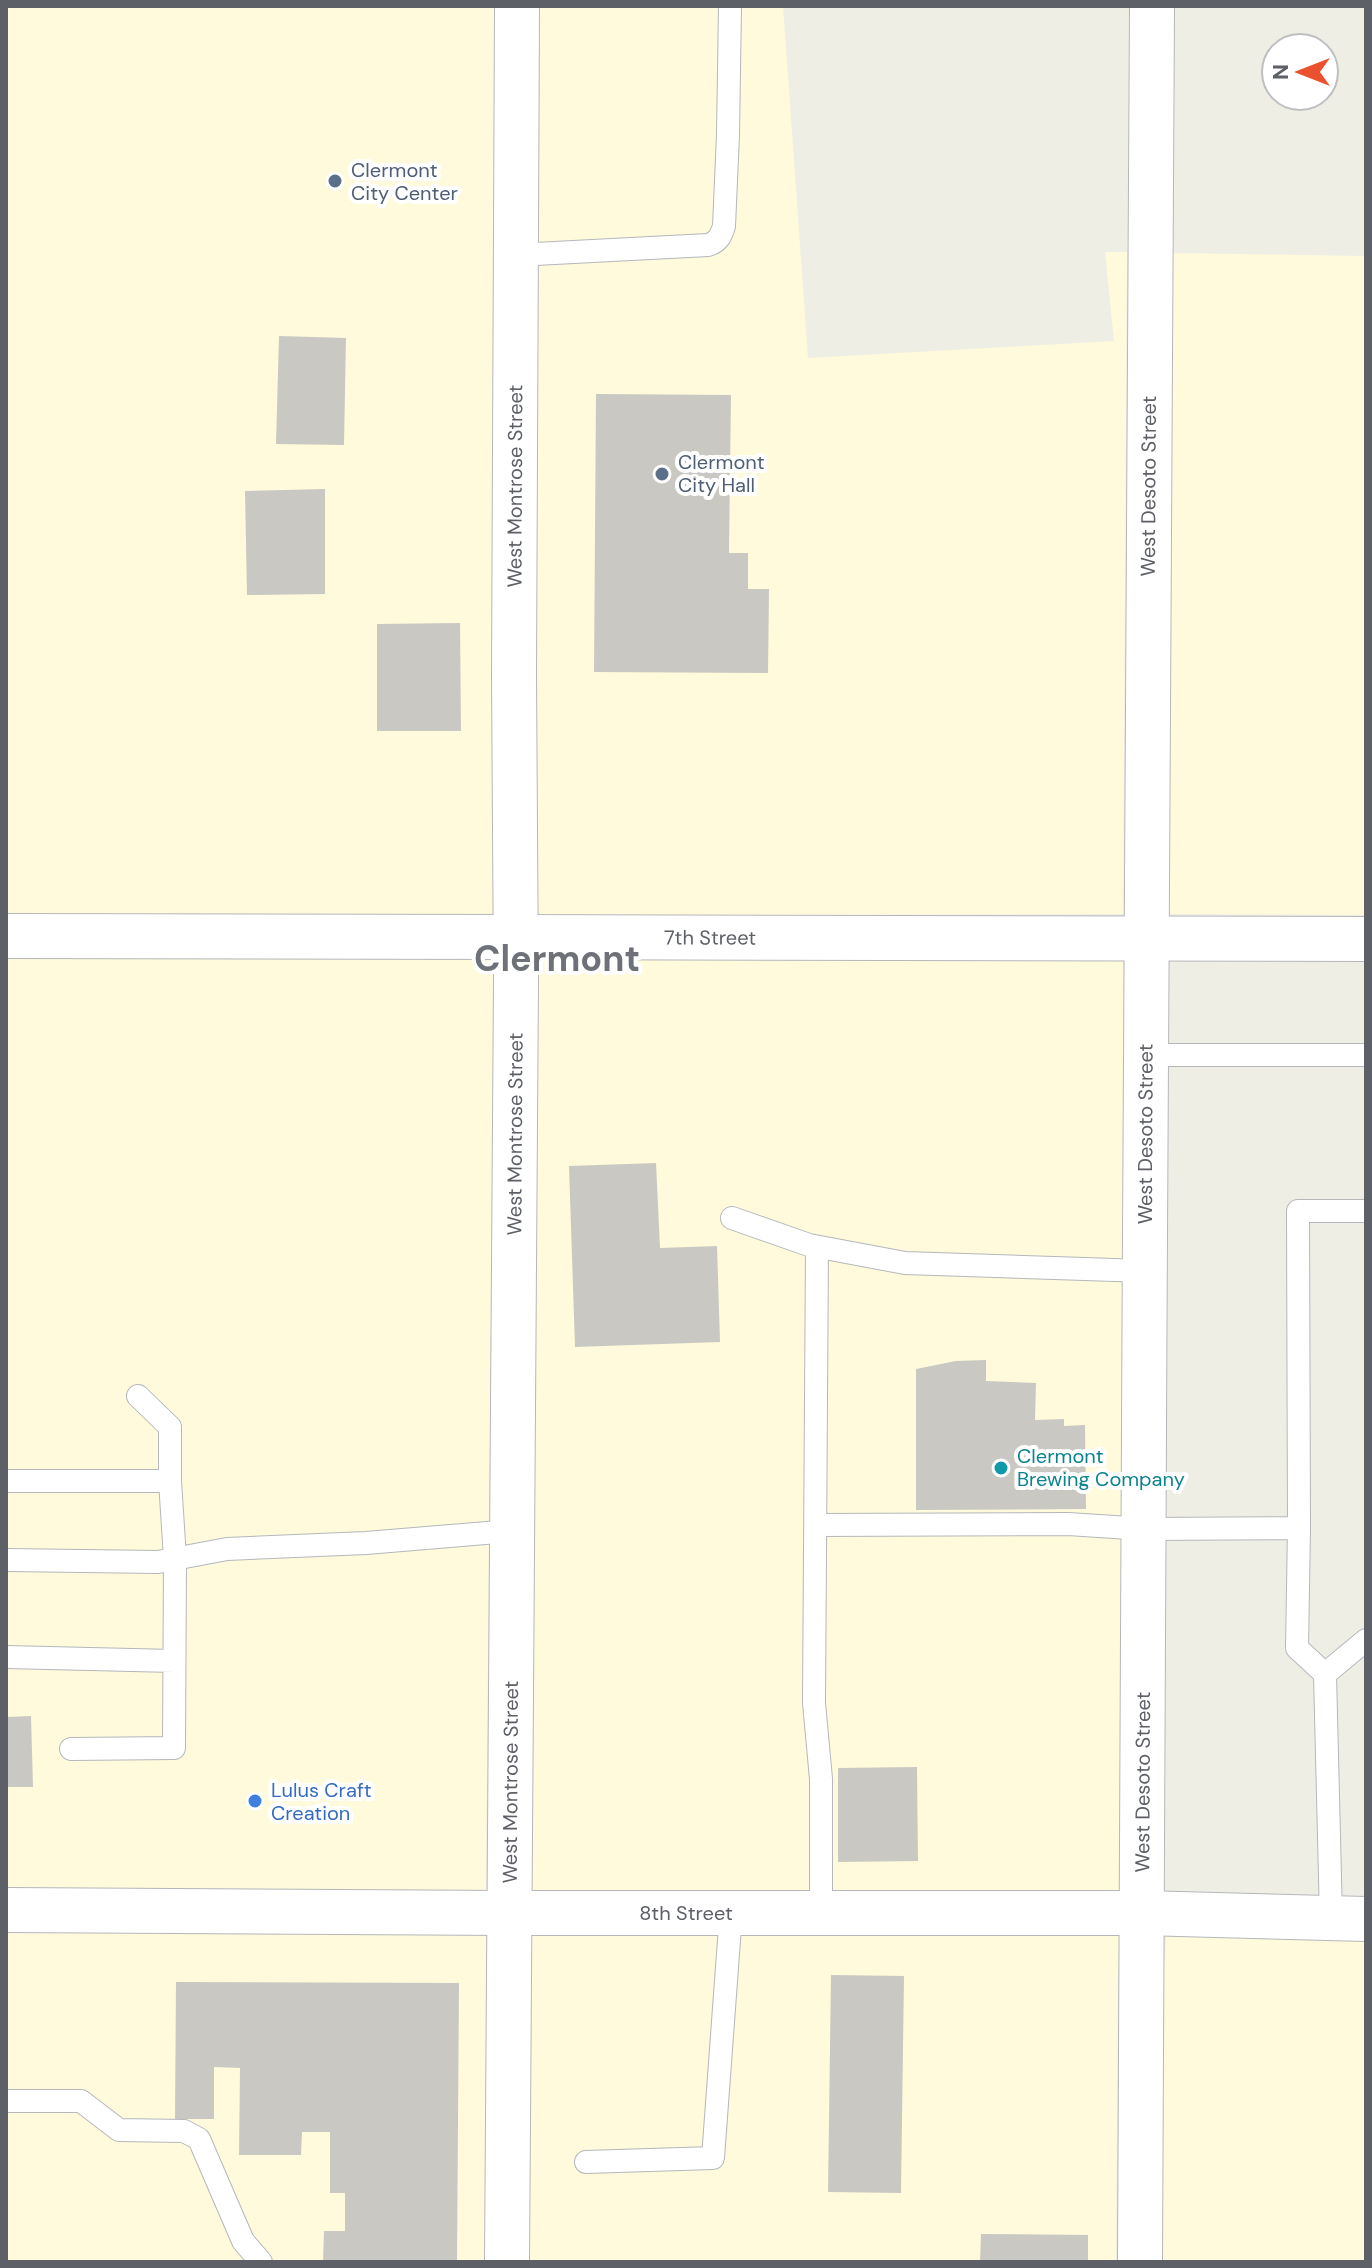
<svg xmlns="http://www.w3.org/2000/svg" width="1372" height="2268" font-family="'DM Sans',sans-serif">
<style>
.commercial{fill:#fefadb}
.building{fill:#cac8c2}
.lines{fill:none;stroke-linecap:round;stroke-linejoin:round}
.service-casing{stroke:#b5b7bc;stroke-width:24}
.minor-casing{stroke:#b5b7bc;stroke-width:46}
.tertiary-casing{stroke:#b5b7bc;stroke-width:46}
.service{stroke:#fff;stroke-width:22}
.minor{stroke:#fff;stroke-width:44}
.tertiary{stroke:#fff;stroke-width:44}
.service-dot{fill:#5c6f8a;stroke:#fff;stroke-width:3}
.culture-dot{fill:#0f9aa8;stroke:#fff;stroke-width:3}
.shop-dot{fill:#3f7fe0;stroke:#fff;stroke-width:3}
.labels{text-anchor:middle;dominant-baseline:central;stroke-width:8;stroke-linejoin:round;paint-order:stroke}
.service-label{font-size:20px;fill:#4e5e75;stroke:#fff;text-anchor:start}
.street-label{font-size:20px;fill:#5d6066;stroke:#fff}
.culture-label{font-size:20px;fill:#0d838f;stroke:#fff;text-anchor:start}
.shop-label{font-size:20px;fill:#366cbe;stroke:#fff;text-anchor:start}
.town-label{font-size:36px;font-weight:bold;fill:#6e7278;stroke:#fff}
</style>
<rect width="100%" height="100%" fill="#efeee5"/>
<path class="commercial" d="M6,6H495L494,916L6,915Z
M540,6H783L808,358L1114,341L1105,252H1127L1123,914L538,916L536,676Z
M1171,253L1366,256V915L1167,914Z
M1123,953V1893L531,1894L538,955Z
M6,954L494,955L486,1893L6,1891Z
M6,1930L486,1932L485,2262H6Z
M1121,1932L1118,1978L1116,2262H529L531,1933Z
M1166,1933L1366,1939V2262H1160L1163,1979Z"/>
<path class="building" d="M279,336L346,338L344,445L276,444Z
M596,394L731,395L729,553H748V589H769L768,673L594,672Z
M325,489V594L247,595L245,491Z
M460,623L461,731H377V624Z
M656,1163L660,1248L717,1246L720,1342L575,1347L569,1166Z
M986,1360V1381L1036,1383L1035,1420L1064,1419V1426L1085,1425L1086,1509L916,1510V1369L956,1361Z
M31,1716L33,1787H6V1717Z
M917,1767L918,1861L838,1862V1768Z
M831,1975L904,1976L901,2193L828,2192Z
M176,1982L459,1983L457,2262H323L324,2231H345V2193H330V2132H302L301,2155H239L240,2068L214,2067V2119H175Z
M981,2234L1088,2235V2262H980Z"/>
<g class="lines">
<g class="service-casing">
<path id="service" d="M516,255L708,245C718,242 721,236 724,226L728,135L730,6
M1145,1055H1366
M732,1218L809,1245L905,1263L1145,1271
M817,1247L814,1703L821,1779V1913
M6,1481H170
M816,1525L1068,1524L1145,1529L1299,1528
M6,1560L158,1562L227,1549L366,1543L511,1531
M6,1657L174,1661
M1325,1674L1297,1648L1299,1528L1298,1211H1366
M71,1749L174,1748L175,1558L170,1481V1427L138,1396
M1331,1918L1325,1674L1366,1640
M6,2101H81L119,2130L184,2131L199,2139L243,2241L261,2262
M586,2162L713,2158L731,1913"/>
</g>
<g class="minor-casing">
<g id="minor">
<path id="s1" d="M6,936L1366,939"/>
<path id="s2" d="M6,1910L509,1913H1142L1366,1919"/>
<path id="s3" d="M1140,2262C1145,1510 1145,758 1152,6"/>
</g>
</g>
<g class="tertiary-casing">
<g id="tertiary">
<path id="s4" d="M507,2262L516,980L514,676L517,6"/>
</g>
</g>
<use href="#service" class="service"/>
<use href="#minor" class="minor"/>
<use href="#tertiary" class="tertiary"/>
</g>
<g class="service-dot">
<circle cx="335" cy="181" r="8"/>
<circle cx="662" cy="474" r="8"/>
</g>
<circle class="culture-dot" cx="1001" cy="1468" r="8"/>
<circle class="shop-dot" cx="255" cy="1801" r="8"/>
<g class="labels">
<g class="service-label">
<text x="351" y="170">Clermont<tspan x="351" dy="23">City Center</tspan></text>
<text x="678" y="462">Clermont<tspan x="678" dy="23">City Hall</tspan></text>
</g>
<g class="street-label">
<text stroke="none"><textPath href="#s4" startOffset="1776">West Montrose Street</textPath></text>
<text stroke="none"><textPath href="#s3" startOffset="1776">West Desoto Street</textPath></text>
<text stroke="none"><textPath href="#s1" startOffset="704">7th Street</textPath></text>
<text stroke="none"><textPath href="#s4" startOffset="1128">West Montrose Street</textPath></text>
<text stroke="none"><textPath href="#s3" startOffset="1128">West Desoto Street</textPath></text>
<text stroke="none"><textPath href="#s4" startOffset="480">West Montrose Street</textPath></text>
<text stroke="none"><textPath href="#s3" startOffset="480">West Desoto Street</textPath></text>
<text stroke="none"><textPath href="#s2" startOffset="680">8th Street</textPath></text>
</g>
<g class="culture-label">
<text x="1017" y="1456">Clermont<tspan x="1017" dy="23">Brewing Company</tspan></text>
</g>
<g class="shop-label">
<text x="271" y="1790">Lulus Craft<tspan x="271" dy="23">Creation</tspan></text>
</g>
<g class="town-label">
<text x="557" y="958">Clermont</text>
</g>
</g>
<rect width="1372" height="2268" fill="none" stroke="#5d6066" stroke-width="16"/>
<g transform="translate(1300 72) rotate(270)"><circle r="38" fill="#ffffff" stroke="#bebfc2" stroke-width="2"/>
<path d="M0-6L14 30L0 20L-14 30Z" fill="#ec512f"/>
<text y="-12" font-size="22" font-weight="bold" text-anchor="middle" fill="#5d6066">N</text>
</g>
</svg>
